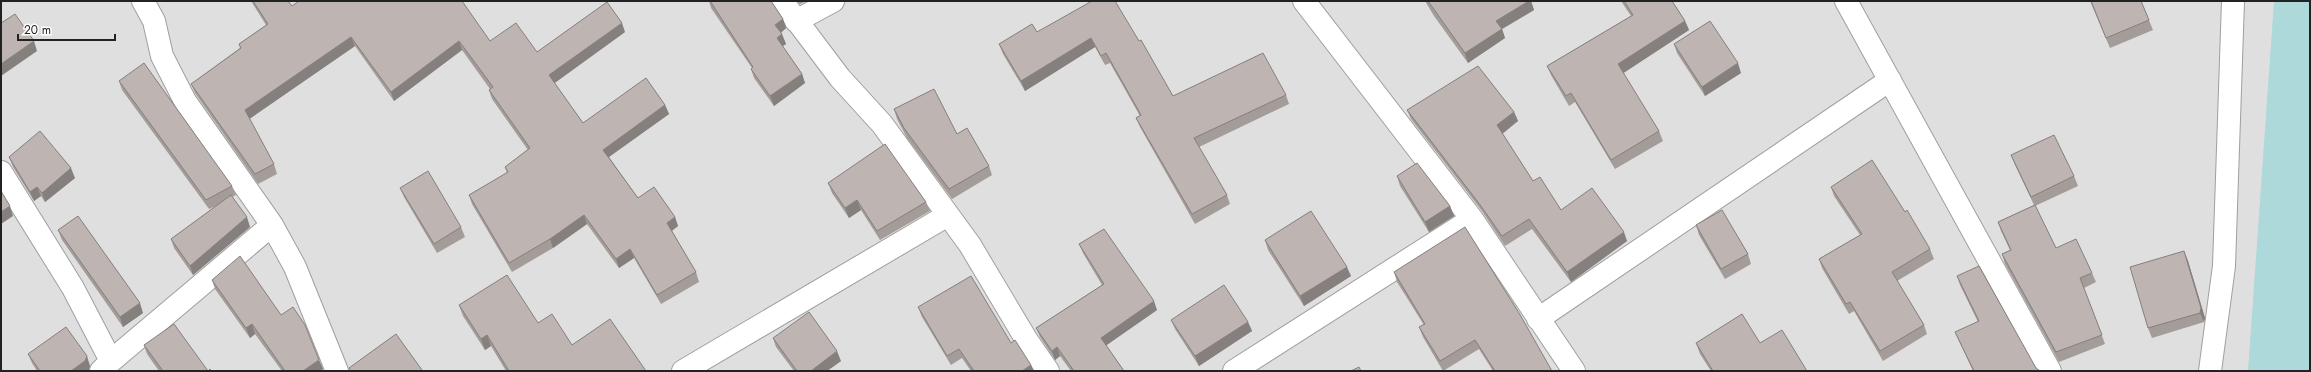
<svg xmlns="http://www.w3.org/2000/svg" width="2311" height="372" font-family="Jost,sans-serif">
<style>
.residential{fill:#dfdfdf}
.water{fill:#aed9da}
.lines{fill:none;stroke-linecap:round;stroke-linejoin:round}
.minor-casing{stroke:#9f9f9f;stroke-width:24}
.minor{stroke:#fff;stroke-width:22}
.wall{fill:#a39c99}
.shaded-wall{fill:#857f7d}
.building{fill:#beb5b2;stroke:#857f7d}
</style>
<rect width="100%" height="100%" fill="#f1ede9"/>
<path class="residential" d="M1,1H2310V371H1Z"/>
<path class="water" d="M2274,1H2310V371H2248Z"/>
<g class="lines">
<g class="minor-casing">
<path id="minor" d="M143,1L154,21L162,56L185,101L272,225L295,267L337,371
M782,1L840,78L882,124L970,245L1026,339L1048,371
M1304,1L1472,219L1574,371
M1846,1L2050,371
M796,21L833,1
M1,172L73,288L111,361
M1538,319L1890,80
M101,371L111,361L272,225
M683,371L948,215
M1234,371L1472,219
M2210,371L2224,266L2233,1"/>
</g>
<use href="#minor" class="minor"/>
</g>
<path class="wall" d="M251,1H288L292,6L490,41L537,52L625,32L554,83L583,123L665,105L669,114L609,157L638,198L675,217L678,226L672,231L696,272L699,282L661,304L634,258L619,268L587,224L553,248L512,272L472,204L469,195L507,173L505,167L528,150L492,99L489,90L490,89L462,50L394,101L355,46L249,119L274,164L277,174L258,184L195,93L191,84L240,48L239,44L266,25Z
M709,1H771L783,19L786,28L781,33L786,44L782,46L802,74L805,83L774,106L754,78L751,69L752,68L711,8Z
M797,1H807L800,4Z
M1425,1H1531L1534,10L1502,29L1505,38L1468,63L1434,16Z
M1621,1H1672L1685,21L1689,30L1623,73L1659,131L1663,141L1615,169L1575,102L1569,106L1551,75L1547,66L1631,16Z
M2090,1H2141L2153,30L2110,48Z
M1037,32L1139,41L1173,96L1286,95L1289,104L1199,147L1227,195L1230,204L1195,224L1140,127L1136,118L1140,116L1110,63L1105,65L1095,47L1025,91L1003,54L999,44Z
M1674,44L1741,73L1705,96L1677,53Z
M119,81L232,186L236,195L232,197L250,227L193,275L174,248L171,239L216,206L209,209L122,90Z
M894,109L957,134L989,166L992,175L952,199L907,138L897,119Z
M1407,110L1514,112L1518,121L1502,133L1533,181L1561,210L1627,241L1571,282L1532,229L1505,246L1482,211L1411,119Z
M2011,155L2074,176L2078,186L2035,206L2056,248L2092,273L2096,282L2084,288L2105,344L2059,362L2005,264L2002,254L2010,250L2001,231L1998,222L2034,205L2015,165Z
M9,157L75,178L45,202L41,196L34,201L13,167Z
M1397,176L1450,206L1454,216L1429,232L1400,186Z
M828,183L926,202L930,211L880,240L861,210L849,218L832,193Z
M1831,187L1905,212L1930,249L1934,259L1897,281L1924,325L1927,334L1883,361L1854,311L1849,314L1822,268L1819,259L1860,235L1834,196Z
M400,188L461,227L465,237L437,253L404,197Z
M1696,225L1748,254L1751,264L1725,279L1699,235Z
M58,230L143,313L123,327L62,240Z
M1265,240L1351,276L1304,306L1268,250Z
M1079,244L1157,310L1106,345L1124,371H1071L1060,356L1055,360L1040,337L1036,328L1102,285L1083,253Z
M2184,251L2188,261L2205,318L2204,322L2152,338L2148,328Z
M1394,272L1552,371H1493L1479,349L1443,371L1423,337L1419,327L1424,325L1397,282Z
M1957,276L2036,368L2040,371H1973L1959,341L1955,332L1978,322L1960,285Z
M212,280L281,315L319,360L323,369L320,371H282L255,334L250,338L215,289Z
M459,305L538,323L572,345L646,371H506L491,346L485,350L463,316Z
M918,307L1011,343L1031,365L1034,371H971L962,358L951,365L922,317Z
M1171,320L1248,322L1252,331L1199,366L1175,329Z
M773,338L841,361L827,371H794L776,347Z
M1696,343H1760L1807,371H1711L1700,354Z
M144,345L208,371H211H159L147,354Z
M28,354L90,366L89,370L88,371H37L32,363Z"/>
<path class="shaded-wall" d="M1529,1H1531L1534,10L1502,29L1505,38L1468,63L1465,53L1496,21Z
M783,19L786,28L779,34L775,25Z
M1685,21L1689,30L1622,74L1618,64Z
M622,23L625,32L552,85L549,75Z
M782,34L786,44L780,48L777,38Z
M351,37L355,46L248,120L245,110Z
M1091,38L1095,47L1025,91L1021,81Z
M34,41L37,51L1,76V64Z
M459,41L462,50L394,101L391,92Z
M1738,63L1741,73L1705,96L1702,87Z
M802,74L805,83L774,106L770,96Z
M665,105L669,114L606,159L603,150Z
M1514,112L1518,121L1501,135L1497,125Z
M71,168L75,178L45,202L42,193Z
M37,187L41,196L34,201L30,192Z
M857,200L861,210L849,218L845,208Z
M10,206L13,216L1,224V212Z
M1450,206L1454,216L1429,232L1425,222Z
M584,215L587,224L553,248L550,239Z
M247,217L250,227L193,275L190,266Z
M675,217L678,226L670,232L667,223Z
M1624,232L1627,241L1571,282L1567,272Z
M630,249L634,258L619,268L616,259Z
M2184,251L2188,261L2205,318L2204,322L2200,313Z
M1347,267L1351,276L1304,306L1300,296Z
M1154,301L1157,310L1104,347L1101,338Z
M140,303L143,313L123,327L120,317Z
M1248,322L1252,331L1199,366L1195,356Z
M252,324L255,334L250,338L246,328Z
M487,335L491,346L485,350L481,339Z
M1057,347L1060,356L1055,360L1052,351Z
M837,351L841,361L827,371H811Z
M87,356L90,366L89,370L88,371H71Z
M319,360L323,369L320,371H303Z
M1031,365L1034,371H1022Z"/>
<path class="building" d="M253,1H288L292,6L299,1H462L490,41L516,23L537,52L607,2L622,23L549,75L583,123L646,78L665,105L603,150L638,198L654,187L675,217L667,223L696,272L657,295L630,249L616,259L584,215L550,239L509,263L469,195L508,172L505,167L530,148L489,90L493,87L459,41L391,92L351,37L245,110L274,164L255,174L191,84L241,48L239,44L268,24Z
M710,1H771L783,19L775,25L782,34L777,38L802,74L770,96L751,69L753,67Z
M1092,1H1115L1139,41L1141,40L1173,96L1263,53L1286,95L1194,138L1227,195L1192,214L1136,118L1141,115L1106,53L1101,56L1091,38L1021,81L999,44L1032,24L1037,32Z
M1428,1H1529L1496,21L1502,29L1465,53Z
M1624,1H1672L1685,21L1618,64L1659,131L1611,160L1571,93L1566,96L1547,66L1633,15Z
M2091,1H2141L2149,20L2106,38Z
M15,14L34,41L1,64V23Z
M1710,21L1738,63L1702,87L1674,44Z
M144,63L232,186L206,200L119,81Z
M1478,66L1514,112L1497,125L1533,181L1540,177L1561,210L1592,188L1624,232L1567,272L1529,219L1502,236L1478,202L1407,110Z
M934,89L957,134L967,128L989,166L949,189L904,128L894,109Z
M40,131L71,168L42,193L37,187L30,192L9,157Z
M2054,135L2074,176L2031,197L2011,155Z
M885,144L926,202L877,231L857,200L845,208L828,183Z
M1872,160L1905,212L1907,210L1930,249L1892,272L1924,325L1880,351L1850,302L1846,304L1819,259L1862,234L1831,187Z
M1417,163L1450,206L1425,222L1397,176Z
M428,171L461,227L434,244L400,188Z
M1,191L10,206L1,212Z
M231,195L247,217L190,266L171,239Z
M2035,205L2056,248L2076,239L2092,273L2080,278L2102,335L2056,352L2002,254L2011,250L1998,222Z
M1722,210L1748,254L1721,269L1696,225Z
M1311,211L1347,267L1300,296L1265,240Z
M78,216L140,303L120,317L58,230Z
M1465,227L1519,313L1552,371H1495L1475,340L1440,361L1419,327L1425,324L1394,272Z
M1104,229L1154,301L1101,338L1124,371H1074L1057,347L1052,351L1036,328L1104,284L1079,244Z
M2184,251L2201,308L2200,313L2148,328L2130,267Z
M240,256L281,315L293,307L305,325L319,360L303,371H285L252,324L246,328L212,280Z
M1979,266L2036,368L2040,371H1974L1955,332L1979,321L1957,276Z
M507,275L538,323L552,314L572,345L610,319L646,371H509L487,335L481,339L459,305Z
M971,276L1011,343L1015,340L1031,365L1022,371H974L959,349L947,356L918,307Z
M1224,285L1248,322L1195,356L1171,320Z
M809,312L837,351L811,371H797L773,338Z
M1742,314L1760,343L1782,330L1807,371H1713L1696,343Z
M174,324L208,371L210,369L211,371H163L144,345Z
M66,327L87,356L85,361L71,371H40L28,354Z
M396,334L422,370L420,371H351L349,368Z
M1359,367L1361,371H1351Z"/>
<rect width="2311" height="372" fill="none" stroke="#222222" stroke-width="4"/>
<path d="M18 34v6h97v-6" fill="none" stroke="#222222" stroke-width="2"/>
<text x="24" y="34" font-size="12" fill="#222222" stroke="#ffffff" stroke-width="3" paint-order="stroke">20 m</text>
</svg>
